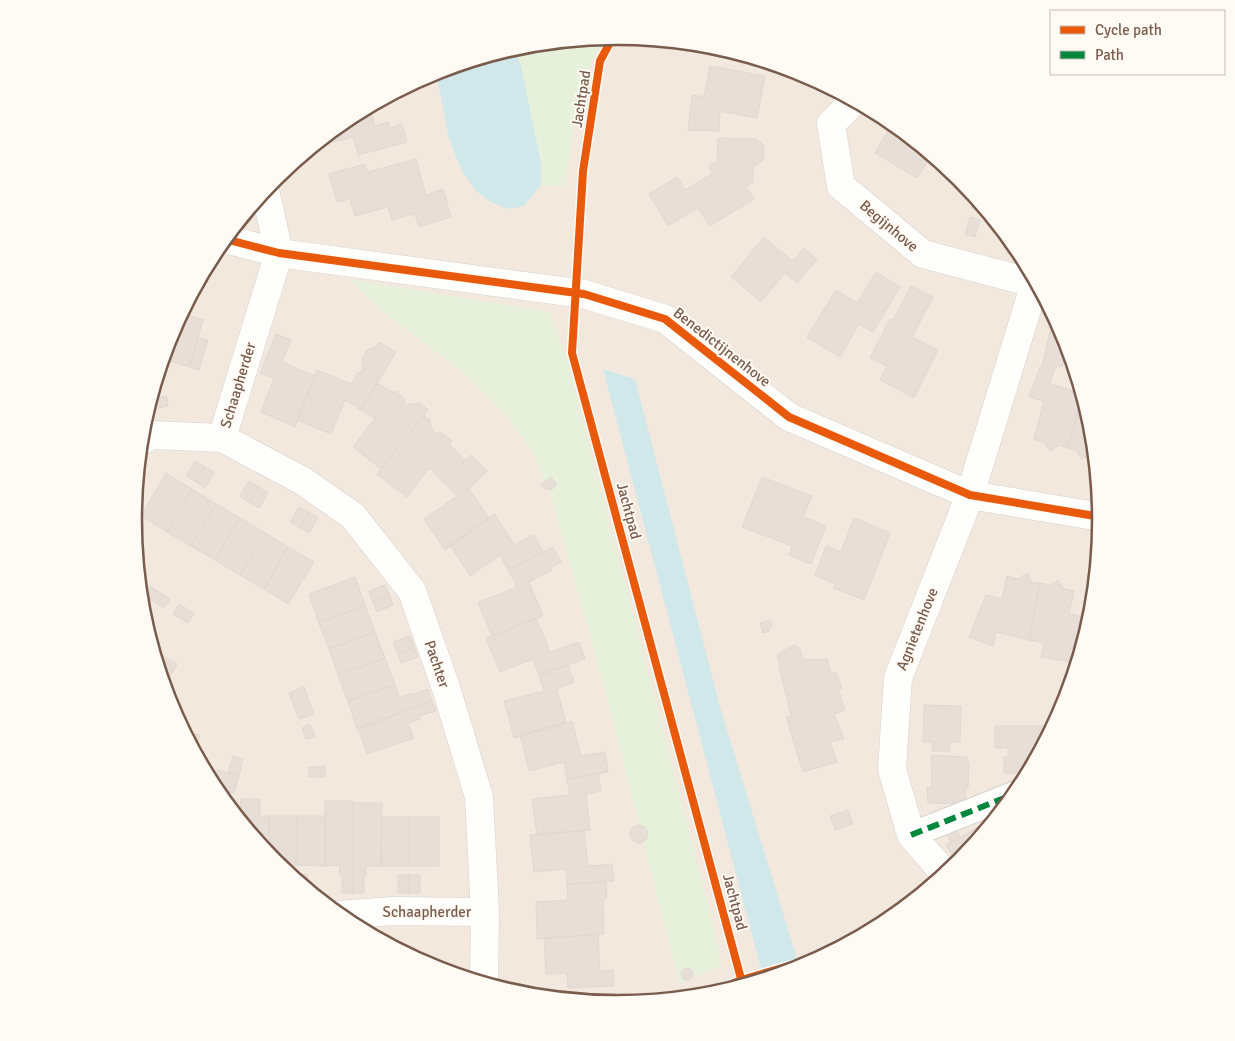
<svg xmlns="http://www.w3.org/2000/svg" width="1235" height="1041" font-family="Signika,sans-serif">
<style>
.residential{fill:#f2e8de}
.green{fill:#e7f0db}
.water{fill:#d0e8ea}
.building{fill:#e6ded7;stroke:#e2d8d2}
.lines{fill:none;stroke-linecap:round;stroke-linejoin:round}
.pedestrian-casing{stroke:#d7d1cb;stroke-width:27}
.minor-casing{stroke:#d7d1cb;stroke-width:29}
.tertiary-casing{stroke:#d7d1cb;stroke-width:29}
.pedestrian{stroke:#fefefd;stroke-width:25}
.minor{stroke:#fefefd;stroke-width:28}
.tertiary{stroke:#fefefd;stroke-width:28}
.quiet{stroke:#00873e;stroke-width:6;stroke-dasharray:12 6;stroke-linecap:butt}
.cycleway-casing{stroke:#fffaf3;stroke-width:11}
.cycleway{stroke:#e8590c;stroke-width:8}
.labels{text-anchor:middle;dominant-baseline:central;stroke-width:4;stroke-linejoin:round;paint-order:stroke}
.street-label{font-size:15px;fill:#7a5c4d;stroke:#fffaf3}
.rim{fill:none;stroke:#7a5c4d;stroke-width:2.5}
</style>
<rect width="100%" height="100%" fill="#f9f5f0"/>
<path class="residential" d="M134 520a483 483 0 1 1 966 0a483 483 0 1 1-966 0Z"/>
<path class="green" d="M603,38L590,66L575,120L565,186L541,185V163L521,66L516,53L511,49L523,46Z
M348,279L550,312L566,355L711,915L722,965L679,984L603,683L552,500L532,450L507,417L464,373L383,312Z"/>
<path class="water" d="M511,49L516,53L521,66L541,163V185L524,206L509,209L492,203L476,191L462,171L449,139L436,72Z
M603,369L635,379L720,707L800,969L764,980Z"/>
<path class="building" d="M710,66L765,76L757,118L720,111L719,131L688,130L692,95L704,97Z
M370,107L375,126L388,122L390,128L402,124L407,142L358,155L353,137L320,146L319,142L349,118Z
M892,123L919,144L890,127Z
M890,127L919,144L932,155L917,178L875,153Z
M718,138L757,139L764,146V159L757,165H753V182L746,186L754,199L710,226L698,208L668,226L649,194L677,177L685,190L712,174L709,166L717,162Z
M416,159L426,195L443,189L451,217L419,227L416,217L412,214L392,220L388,207L355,216L350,199L337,202L329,174L365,164L368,172Z
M961,179L969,190V192L958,188Z
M975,197L989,213L972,208Z
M970,217L980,220L975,237L965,234Z
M764,237L793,261L804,248L817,259L797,283L785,273L761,302L731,277Z
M1011,240L1020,251L1019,257L1007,253Z
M876,272L900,287L873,332L859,324L840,357L807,337L836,290L857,303Z
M911,286L933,297L912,337L938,350L914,398L880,380L887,366L870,358L890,319L893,320Z
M182,313L203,320L189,367L163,359L170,335Z
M1051,326L1061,328L1065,335L1074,364L1064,362L1062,367L1057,366L1054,370L1050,384L1083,394L1068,448L1059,445L1050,451L1044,442L1034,439L1044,401L1029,397L1040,367H1042Z
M276,334L291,340L282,362L315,376L295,427L261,412L274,378L260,373Z
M198,338L208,340L199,370L189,367Z
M379,342L396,352L361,410L345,400L331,434L297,420L317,370L351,384L358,372L360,373L363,368L362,359L367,350L376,347Z
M377,383L394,393L395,391L403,397L405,405L420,403L428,410L381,469L353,447L375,418L361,410Z
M1083,394L1092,426L1095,455L1090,454L1082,459L1076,450L1068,448Z
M167,396L168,406L152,409L151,398Z
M151,399L152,409L148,410Z
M424,416L430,420L433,434L440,432L452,441L449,444L465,460L443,482L429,468L407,497L377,474Z
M471,455L487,471L469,489L489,518L445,550L424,519L457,496L443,482Z
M195,461L205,467L196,482L186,476Z
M205,467L214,472L205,488L196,482Z
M166,473L192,489L167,532L141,516Z
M551,477L557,485L551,490L544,488L541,484Z
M762,477L812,496L803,517L826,526L811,564L789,555L792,546L742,527Z
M249,481L259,487L249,502L240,496Z
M259,487L268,493L259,508L249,502Z
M192,489L216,504L191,546L167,532Z
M216,504L240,518L215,560L191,546Z
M299,507L309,512L300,528L290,522Z
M309,512L318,518L309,533L300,528Z
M494,514L515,545L534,535L543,552L508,570L500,555L470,576L450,545Z
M240,518L265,533L240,575L215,560Z
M854,518L890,533L864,600L833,588L835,584L815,575L826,546L841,552Z
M265,533L288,547L264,589L240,575Z
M288,547L314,562L288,604L264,589Z
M553,547L561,562L550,568L552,570L529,582L543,616L492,636L478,602L517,587L508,570Z
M1027,573L1032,582L1040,583L1029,640L996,632L993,646L969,637L986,595L1002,599L1007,576L1018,579Z
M355,577L365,605L319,623L309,594Z
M1058,580L1064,589L1074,591L1069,614L1084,617L1078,663L1041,657L1044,643L1029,640L1040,583L1050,585Z
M139,581L156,590L150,599L140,594Z
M385,585L390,596L373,602L369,591Z
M156,590L170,599L164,608L150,599Z
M390,596L393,605L377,612L373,602Z
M179,604L194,613L188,623L173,614Z
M365,605L375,632L329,649L319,623Z
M1084,617L1092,618L1078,663Z
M536,618L550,652L579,642L585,659L539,675L533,659L500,672L486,638Z
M770,620L772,625L768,632L763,633L760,623Z
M375,632L385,658L338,675L329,649Z
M410,636L414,647L398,654L393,642Z
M794,645L800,649L803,660L827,659L831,673H836L842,688L838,689L845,710L834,714L844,739L830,742L837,762L803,772L786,717L791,715L779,666H781L777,655Z
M414,647L418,657L401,663L398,654Z
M153,650L177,664L164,686Z
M385,658L395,685L348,701L338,675Z
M568,665L574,682L557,689L566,723L514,738L504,701L544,691L539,675Z
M395,685L399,698L410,693L411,695L428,689L432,701L357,729L348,701Z
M304,687L314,714L299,719L289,693Z
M432,701L436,711L419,716L420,719L408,723L414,738L367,754L358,728Z
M924,705L961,706L960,742H950V751H932V742H923Z
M572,721L581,756L605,752L608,772L567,779L564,762L529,771L520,735Z
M310,724L315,737L306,739L302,728Z
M995,726H1042L1041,750L1029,773H1004V757H1008V748H995Z
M183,731L200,735L195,753Z
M931,755L967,757L966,762H969L968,788L966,787L965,804L928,803L927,787L932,788Z
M233,756L243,759L239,776L228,773Z
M325,766V777H309V767Z
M218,770L239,776L234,793L214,788Z
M598,773L601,791L586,794L590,830L537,835L532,799L570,795L567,779Z
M241,799H260V816H269V856L239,819Z
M325,801H353V893H342V875H339L340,865L325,866Z
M353,803H382L381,866H366V875H364V893H353Z
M848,810L853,824L835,830L830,816Z
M269,816H297L296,865H278L269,856Z
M297,816H325V866L296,865Z
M382,817H409V866H381Z
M409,817H439V866H409Z
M987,822L990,826L968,853L966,850L953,857L946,845Z
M630 834a9 9 0 1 1 18 0a9 9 0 1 1-18 0Z
M955,828L960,837L951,842L946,833Z
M584,830L588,866L612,864L614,881L567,884L566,869L534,872L530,835Z
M296,874L307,875L308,890L296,880Z
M398,875H409V893H398Z
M409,875H420V893H409Z
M606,882L607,898L603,899L604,934L537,939L536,902L568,900L567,884Z
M598,934L600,971L613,970L614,986L568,988L567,973L546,974L544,938Z
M417,960L445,962L444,972L432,968Z
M681 974a6 6 0 1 1 12 0a6 6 0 1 1-12 0Z"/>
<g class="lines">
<g class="pedestrian-casing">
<path id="pedestrian" d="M911,835L1017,793"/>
</g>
<g class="minor-casing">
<path id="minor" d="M854,101L831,124L841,186L923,254L1037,284
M222,438L303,481L353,516L412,591L446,688L479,797L485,912L484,984
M141,441L152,435L222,438L279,253L265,190
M946,875L911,835L892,769L898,678L970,495L1035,283
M338,915L393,911L485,912"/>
</g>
<g class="tertiary-casing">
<path id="tertiary" d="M225,239L279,253L584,294L665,319L789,417L970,495L1101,517"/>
</g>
<use href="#pedestrian" class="pedestrian"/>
<use href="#minor" class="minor"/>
<use href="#tertiary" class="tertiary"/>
<path class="quiet" d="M911,835L1017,793"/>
<g class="cycleway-casing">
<path id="cycleway" d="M613,37L600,61L583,171L572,353L743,986
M225,239L279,253L584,294L665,319L789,417L970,495L1101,517
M700,997L715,992L741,980L827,955"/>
</g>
<use href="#cycleway" class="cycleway"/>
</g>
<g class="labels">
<g class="street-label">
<text transform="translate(581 99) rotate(-81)">Jachtpad</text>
<text transform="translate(889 226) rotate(40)">Begijnhove</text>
<text transform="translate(722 347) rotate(38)">Benedictijnenhove</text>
<text transform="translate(238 385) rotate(-73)">Schaapherder</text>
<text transform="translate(629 511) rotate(75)">Jachtpad</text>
<text transform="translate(917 629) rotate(-68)">Agnietenhove</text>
<text transform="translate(437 664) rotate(71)">Pachter</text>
<text transform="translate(735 902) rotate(75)">Jachtpad</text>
<text x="427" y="912">Schaapherder</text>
</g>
</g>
<path d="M0 0H1235V1041H0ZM142 520a475 475 0 1 1 950 0a475 475 0 1 1-950 0Z" fill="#fffaf3" fill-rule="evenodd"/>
<path class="rim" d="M142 520a475 475 0 1 1 950 0a475 475 0 1 1-950 0Z"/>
<rect x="1050" y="10" width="175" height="65" fill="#fffaf3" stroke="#cabbb1"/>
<rect x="1060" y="26" width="25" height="8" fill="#e8590c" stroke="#cabbb1"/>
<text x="1095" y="35" font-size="15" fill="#7a5c4d">Cycle path</text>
<rect x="1060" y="51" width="25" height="8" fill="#00873e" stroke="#cabbb1"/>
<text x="1095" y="60" font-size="15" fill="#7a5c4d">Path</text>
</svg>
